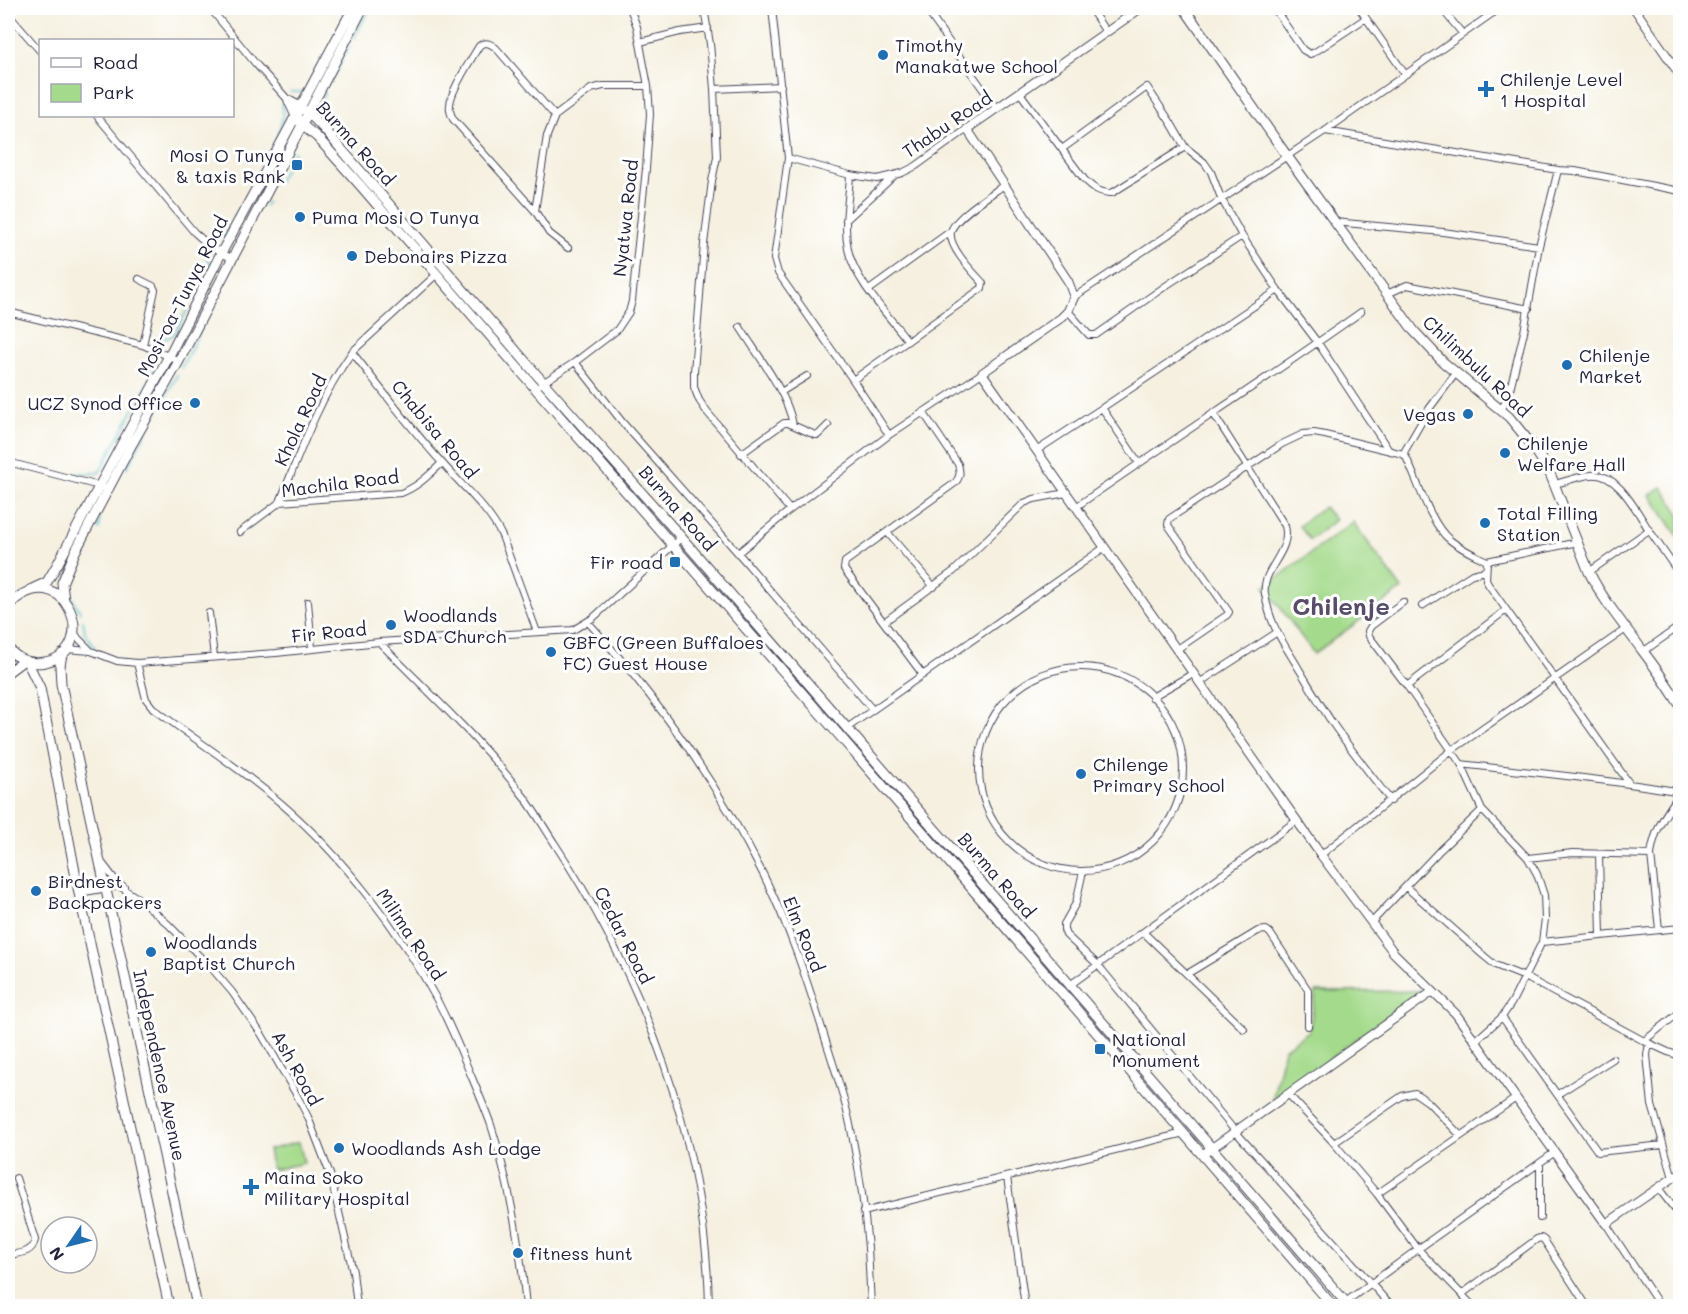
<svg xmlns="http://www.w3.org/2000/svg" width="1688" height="1314" font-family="Mali,sans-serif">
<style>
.green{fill:#a4da8b;stroke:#637e63;stroke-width:1.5}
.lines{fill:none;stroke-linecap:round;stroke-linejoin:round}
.stream{stroke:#50bccb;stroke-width:2}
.minor-casing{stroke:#424154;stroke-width:8}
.tertiary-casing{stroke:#424154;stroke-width:10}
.secondary-casing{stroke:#424154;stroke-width:11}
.minor{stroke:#fff;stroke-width:6}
.tertiary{stroke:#fff;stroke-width:8}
.secondary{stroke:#fff;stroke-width:9}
.poi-dot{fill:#1f6fb2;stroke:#fff;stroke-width:2}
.labels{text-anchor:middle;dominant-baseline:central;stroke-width:6;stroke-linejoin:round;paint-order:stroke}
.poi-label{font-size:18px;fill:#22223b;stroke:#fff;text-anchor:start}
.street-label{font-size:18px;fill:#22223b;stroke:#fff}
.district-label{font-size:24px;font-weight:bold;fill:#584c68;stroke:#fff}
</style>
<rect width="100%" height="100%" fill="#fff"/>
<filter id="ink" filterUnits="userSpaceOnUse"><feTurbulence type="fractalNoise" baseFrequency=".0167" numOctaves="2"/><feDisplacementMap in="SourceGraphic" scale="12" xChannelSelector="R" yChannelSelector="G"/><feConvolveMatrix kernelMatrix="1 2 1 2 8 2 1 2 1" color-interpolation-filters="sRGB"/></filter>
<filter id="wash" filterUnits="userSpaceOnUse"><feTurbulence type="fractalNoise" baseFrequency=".008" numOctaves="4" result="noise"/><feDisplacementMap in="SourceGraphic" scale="24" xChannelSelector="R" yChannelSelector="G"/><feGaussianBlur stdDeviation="1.35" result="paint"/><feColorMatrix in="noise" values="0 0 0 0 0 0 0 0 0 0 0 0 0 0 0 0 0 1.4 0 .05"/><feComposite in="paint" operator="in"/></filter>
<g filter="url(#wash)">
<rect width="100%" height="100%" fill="#f5f0e0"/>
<path class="green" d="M1662,487L1680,514V539L1650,495Z
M1324,507L1335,520L1310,540L1299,526Z
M1353,522L1402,589L1314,654L1265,587Z
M1422,991L1272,1101L1284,1049L1309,1031L1316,992Z
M299,1142L304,1163L272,1170L268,1150Z"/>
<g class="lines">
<path class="stream" d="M353,39L370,8
M345,54L350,47
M330,83L342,61
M291,92H303
M325,93C317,107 315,110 325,123
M277,183L294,152
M265,206L267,202
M212,237H224L275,144L283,117L282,103
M204,255L208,258L209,266L208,269
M156,338L163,339L173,335L187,311
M181,368L203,325
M165,397L177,375
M149,425L164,400
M127,468L146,432
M76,474L98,473L100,471L154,372L155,363L150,357
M99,530L100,519
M72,571L80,555L88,551
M70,576C66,590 73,600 80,612
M83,620L85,633L95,648"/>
</g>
</g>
<g filter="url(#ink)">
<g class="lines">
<g class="minor-casing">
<path id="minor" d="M210,8L255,63L289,101
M704,8L710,44L714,89L717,157L712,181L704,244L694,372V387L699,400L707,412L790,510
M772,8L788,158L850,175L877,179L902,173L916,166L967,129
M925,8L997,109
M1012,8H1017
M1090,8L1106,32
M1274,8L1303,50L1310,54L1315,52L1366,18
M1359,8L1405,74
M1441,8L1462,33
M1187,12L1196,8
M8,14L40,51
M640,42L680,32L708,28
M714,89L781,86
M1020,93L1084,179C1093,188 1099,193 1112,193L1185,147L1204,162L1211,172L1221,198L1242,236L1278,290L1318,343L1388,449
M97,116L194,232L212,248L231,258
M1325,131L1558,170L1575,171L1680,191
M1062,149L1147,87L1171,123L1185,147
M788,158L774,259L778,273L853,380L889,435
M850,175C849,199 843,225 848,249C854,280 889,316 908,341
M535,211L453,119C451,115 449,110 450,105C450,91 471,60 479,46C485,41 490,43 496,48L555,116
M846,220L894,176
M1334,222L1443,232L1539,246
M568,248L549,233L535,211L547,136L555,116L591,89L603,86H648
M139,279L153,286L155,290L143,345
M869,290L951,231
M1387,294L1407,285L1529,309
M1074,297L1325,131L1500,8
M1068,311L1089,335H1096L1167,285L1242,236
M8,312L143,345L179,361
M740,327C758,356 787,392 793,425
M352,352C382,390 411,429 443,464C464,488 488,508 502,536L537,632
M575,362L623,423L738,553L872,709
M853,380L982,288L983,283C973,272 948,247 951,232C953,218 992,194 1004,185
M541,384L575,362L617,330L629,312L632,301L646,169L650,114L648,86L643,60L637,27L630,8
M781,392L807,376
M1102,408L1278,290
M1501,411L1509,393L1524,332L1539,246L1558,170
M923,412L958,464C960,472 961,476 955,483L845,562L844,569L923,675
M1213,413L1285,526C1292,552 1261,569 1265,594C1270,626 1283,642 1299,669C1310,687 1321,706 1333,724C1351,750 1371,775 1391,801
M1036,451L1102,408L1139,463
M741,454L784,423H788L815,435H818L828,425
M1403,454L1429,409L1456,373
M8,462L103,487
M1555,484C1567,481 1579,476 1591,475C1617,471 1637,512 1649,530
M280,502C300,451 320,397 352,352L437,274
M1076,507C1170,441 1267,379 1361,312
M240,532L280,502L401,493C418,487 430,474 442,463
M887,532L934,587
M738,553L790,510L889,435L982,373
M1487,561L1486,580L1488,584L1629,783
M1589,572L1649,530L1680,575
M308,602L312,649
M1403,602L1371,626L1368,631L1369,636L1407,686L1461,764C1534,773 1608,779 1680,792
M1422,606L1472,574L1485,571
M209,613L214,657
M588,622C656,697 717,783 763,874C789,926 807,980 824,1035C835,1070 847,1104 853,1140C860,1175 865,1212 868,1248C869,1267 870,1287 871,1306
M884,622L954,571L1024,503L1034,499L1066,493
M74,632L78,638L91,651
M379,642C429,693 482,741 525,798C536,813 545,829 555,844C644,980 706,1142 709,1306
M66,649L91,651L117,661L137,663L276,653L379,642L573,630L593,618L682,537
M1176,650L1227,615L1229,612L1168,525L1169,519L1282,444L1303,434L1314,433L1325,435L1403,454L1406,457C1417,480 1431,525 1450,540C1461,549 1475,555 1487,561L1578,542
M1644,651L1680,626
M137,663L146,699L153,708C196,741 242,769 283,805C342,856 401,932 437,1000C448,1021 458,1044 467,1066C475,1085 484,1105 491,1125C510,1184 520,1245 526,1306
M979 769a102 102 0 1 1 204 0a102 102 0 1 1-204 0Z
M1199,683L1276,633
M1407,686L1506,610
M1152,697L1192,674
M847,728L1105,547
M1599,854L1601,936
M1321,855L1452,750L1626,629
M1528,858L1573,853L1651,855
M103,864L116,881L124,887
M1083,871L1076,903L1064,924V930L1066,935L1098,965L1235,1131L1391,1306
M1406,887L1484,956L1495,965L1525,977L1644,1041
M79,893L119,886L141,900L169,925L214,971L232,992L262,1035L296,1094L308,1117L330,1174L353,1272L357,1306
M1371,923L1440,850L1482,810L1461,764
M1659,929L1651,855C1654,829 1666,814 1680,793
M1143,932L1244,1029
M1542,942L1680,928
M1187,974L1258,931L1266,930L1270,933L1308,990V1026
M1070,985L1296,821
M1680,1012L1644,1041L1668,1052L1680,1056
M1502,1017L1598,1152L1663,1145
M1475,1041L1502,1017L1512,1002L1542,942L1545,919L1544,895L1537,874L1528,858L1482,810
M1649,1043L1647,1055L1652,1105L1673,1178
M1288,1094L1334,1143L1377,1194L1418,1249L1473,1306
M1558,1094L1613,1059
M1334,1143L1402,1096L1415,1093L1428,1102L1461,1136
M1540,1163V1218
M1007,1177L1025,1306
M1659,1189L1680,1216
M1377,1194L1516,1098
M863,1212L1184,1133
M1606,1224L1660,1306
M8,1255C19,1253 32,1254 35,1240L16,1178
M1462,1294L1537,1239L1541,1238L1544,1240L1587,1306
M1340,1306L1418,1249L1555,1152
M1646,1306L1657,1302"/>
</g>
<g class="tertiary-casing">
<path id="tertiary" d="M1141,8L967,129L1068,281L1074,297L1068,311L1061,318L982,373L1321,855L1394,953L1456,1014L1606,1224L1680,1173
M1634,8L1680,75
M1202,1155L1432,992"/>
</g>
<g class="secondary-casing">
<path id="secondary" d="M1184,8L1287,156L1414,331L1443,362L1509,417L1532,445L1549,471L1589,572C1603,600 1623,624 1642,650C1656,668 1668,686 1680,705
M289,101C304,108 313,117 324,129L543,382L674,529L1349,1306
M289,101L296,116L302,125L317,137L360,185L535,388L839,735L1333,1306
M30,590L47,582L57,565L169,356L218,259L286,134L353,8
M64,601L62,583L75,552L132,444L179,361L363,8
M8,606C63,550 104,651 45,662C30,665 17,659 8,648
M62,654L60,666L61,684L197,1306
M27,661L40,688L79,893L169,1306
M8,672L24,660"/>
</g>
<use href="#minor" class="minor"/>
<use href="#tertiary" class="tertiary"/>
<use href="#secondary" class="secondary"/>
</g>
</g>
<g class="poi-dot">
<circle cx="883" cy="55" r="6"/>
<path d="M1483 80h6v6h6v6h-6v6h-6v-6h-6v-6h6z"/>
<rect x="291" y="159" width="12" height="12" rx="3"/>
<circle cx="300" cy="217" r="6"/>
<circle cx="352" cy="256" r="6"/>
<circle cx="1567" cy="365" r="6"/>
<circle cx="195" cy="403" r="6"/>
<circle cx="1468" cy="414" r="6"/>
<circle cx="1505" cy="453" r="6"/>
<circle cx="1485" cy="523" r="6"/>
<rect x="669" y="556" width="12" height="12" rx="3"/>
<circle cx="391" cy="625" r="6"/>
<circle cx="551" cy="652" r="6"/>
<circle cx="1081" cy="774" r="6"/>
<circle cx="36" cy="891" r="6"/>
<circle cx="151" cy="952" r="6"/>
<rect x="1094" y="1043" width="12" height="12" rx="3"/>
<circle cx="339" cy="1148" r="6"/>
<path d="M248 1178h6v6h6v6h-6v6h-6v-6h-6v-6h6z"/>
<circle cx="518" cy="1253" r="6"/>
</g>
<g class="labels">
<g class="poi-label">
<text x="895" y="45">Timothy<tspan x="895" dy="21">Manakatwe School</tspan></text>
<text x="1500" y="79">Chilenje Level<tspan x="1500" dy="21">1 Hospital</tspan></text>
<text x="285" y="155" text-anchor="end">Mosi O Tunya<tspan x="285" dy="21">&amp; taxis Rank</tspan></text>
<text x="312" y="217">Puma Mosi O Tunya</text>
<text x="364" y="256">Debonairs Pizza</text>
<text x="1579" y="355">Chilenje<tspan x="1579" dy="21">Market</tspan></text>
<text x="183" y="403" text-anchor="end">UCZ Synod Office</text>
<text x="1456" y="414" text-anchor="end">Vegas</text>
<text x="1517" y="443">Chilenje<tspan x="1517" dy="21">Welfare Hall</tspan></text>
<text x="1497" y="513">Total Filling<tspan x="1497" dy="21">Station</tspan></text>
<text x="663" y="562" text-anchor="end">Fir road</text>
<text x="403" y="615">Woodlands<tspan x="403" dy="21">SDA Church</tspan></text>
<text x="563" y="642">GBFC (Green Buffaloes<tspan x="563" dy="21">FC) Guest House</tspan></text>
<text x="1093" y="764">Chilenge<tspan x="1093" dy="21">Primary School</tspan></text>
<text x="48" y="881">Birdnest<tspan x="48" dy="21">Backpackers</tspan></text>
<text x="163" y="942">Woodlands<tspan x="163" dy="21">Baptist Church</tspan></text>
<text x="1112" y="1039">National<tspan x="1112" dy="21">Monument</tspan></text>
<text x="351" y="1148">Woodlands Ash Lodge</text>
<text x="264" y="1177">Maina Soko<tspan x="264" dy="21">Military Hospital</tspan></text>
<text x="530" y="1253">fitness hunt</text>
</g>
<g class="street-label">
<text transform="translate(947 124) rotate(-34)">Thabu Road</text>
<text transform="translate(356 143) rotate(48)">Burma Road</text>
<text transform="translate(625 218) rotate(-84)">Nyatwa Road</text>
<text transform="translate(182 296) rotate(-63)">Mosi-oa-Tunya Road</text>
<text transform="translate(1477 366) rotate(43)">Chilimbulu Road</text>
<text transform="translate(300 420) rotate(-65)">Khola Road</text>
<text transform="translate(435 429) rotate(50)">Chabisa Road</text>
<text transform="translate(340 483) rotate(-7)">Machila Road</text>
<text transform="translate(678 508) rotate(49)">Burma Road</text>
<text transform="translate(329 632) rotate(-6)">Fir Road</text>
<text transform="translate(997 875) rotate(49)">Burma Road</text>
<text transform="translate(411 934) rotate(56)">Milima Road</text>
<text transform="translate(804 934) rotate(68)">Elm Road</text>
<text transform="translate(624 935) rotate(63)">Cedar Road</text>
<text transform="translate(160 1065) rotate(78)">Independence Avenue</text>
<text transform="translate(297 1068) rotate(61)">Ash Road</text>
</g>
<g class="district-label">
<text x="1341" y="605">Chilenje</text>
</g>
</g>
<rect width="1688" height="1314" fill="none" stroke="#fff" stroke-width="30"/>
<rect x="39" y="39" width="195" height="78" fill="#ffffff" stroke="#a7a7b1" stroke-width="1.5"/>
<rect x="51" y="58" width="30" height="9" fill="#ffffff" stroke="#a7a7b1" stroke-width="1.5"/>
<text x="93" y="69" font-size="18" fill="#22223b">Road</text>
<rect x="51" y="84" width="30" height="18" fill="#a4da8b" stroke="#a7a7b1" stroke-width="1.5"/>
<text x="93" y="99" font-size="18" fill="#22223b">Park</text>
<g transform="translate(69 1245) rotate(235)"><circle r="28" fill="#ffffff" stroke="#a7a7b1" stroke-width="1.5"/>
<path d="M0-4.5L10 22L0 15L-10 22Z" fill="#1f6fb2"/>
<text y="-9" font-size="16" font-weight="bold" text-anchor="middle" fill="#22223b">N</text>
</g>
</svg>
